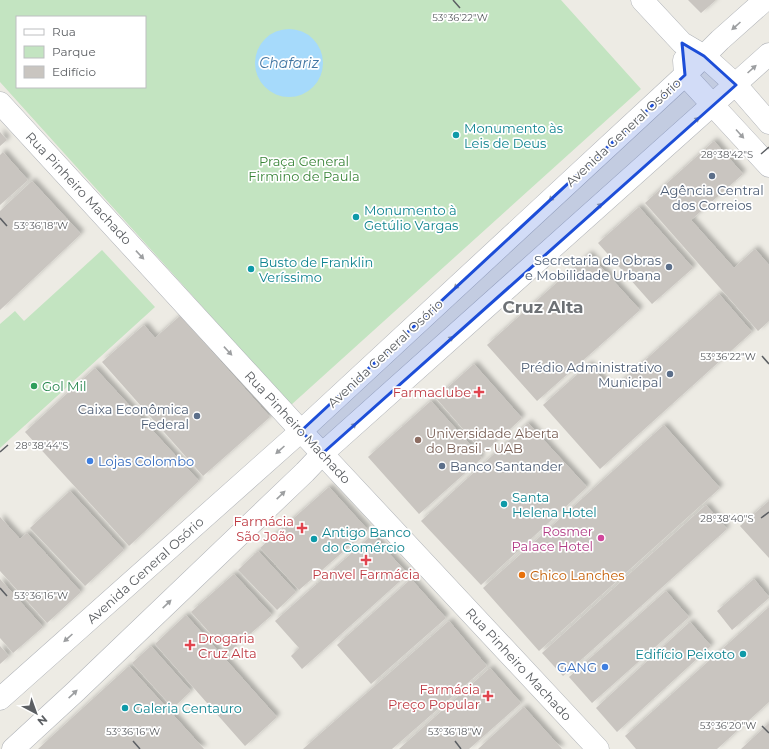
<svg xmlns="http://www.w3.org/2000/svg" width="769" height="749" font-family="Montserrat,sans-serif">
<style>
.green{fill:#c3e4c1;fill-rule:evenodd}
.water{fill:#a6dafb}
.building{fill:#c9c5c0;filter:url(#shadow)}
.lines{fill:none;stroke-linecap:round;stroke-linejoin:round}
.street-casing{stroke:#b1b4b8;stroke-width:23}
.secondary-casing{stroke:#b0b3b8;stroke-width:23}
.street{stroke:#fff;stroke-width:22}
.secondary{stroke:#fff;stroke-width:22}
.oneway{fill:#9d9fa1}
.marked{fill:#1d4ed8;fill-opacity:0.2;stroke:#1d4ed8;stroke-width:3;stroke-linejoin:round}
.ticks{fill:none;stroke:#5c5f63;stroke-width:1.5}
.culture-dot{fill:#0f9aa8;stroke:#fff;stroke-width:1.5}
.service-dot{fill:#5c6f8a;stroke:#fff;stroke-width:1.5}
.leisure-dot{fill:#2e9e5b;stroke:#fff;stroke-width:1.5}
.health-dot{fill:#e0444e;stroke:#fff;stroke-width:1.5}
.education-dot{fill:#8d6e63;stroke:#fff;stroke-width:1.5}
.shop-dot{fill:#3f7fe0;stroke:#fff;stroke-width:1.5}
.hotel-dot{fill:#d1479c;stroke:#fff;stroke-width:1.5}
.food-dot{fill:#e8710a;stroke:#fff;stroke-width:1.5}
.labels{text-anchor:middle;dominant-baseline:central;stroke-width:3.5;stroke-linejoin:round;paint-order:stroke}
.culture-label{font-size:13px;fill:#0d838f;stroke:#fff;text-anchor:start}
.street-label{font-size:13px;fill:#5c5f63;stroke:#fff}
.park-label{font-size:13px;fill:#3a8539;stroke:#fff}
.service-label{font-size:13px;fill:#4e5e75;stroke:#fff;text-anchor:end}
.leisure-label{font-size:13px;fill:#27864d;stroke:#fff;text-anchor:start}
.health-label{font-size:13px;fill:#be3a42;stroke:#fff;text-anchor:end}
.education-label{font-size:13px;fill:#785e54;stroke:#fff;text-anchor:start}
.shop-label{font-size:13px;fill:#366cbe;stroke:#fff;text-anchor:start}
.hotel-label{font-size:13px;fill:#b23c85;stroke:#fff;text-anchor:end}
.food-label{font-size:13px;fill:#c56008;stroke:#fff;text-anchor:start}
.water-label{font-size:14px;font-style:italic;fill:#4176a3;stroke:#fff}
.district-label{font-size:17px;font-weight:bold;fill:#6d7175;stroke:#fff}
.ticks-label{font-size:10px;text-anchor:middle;fill:#5c5f63;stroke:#fff;stroke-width:3.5;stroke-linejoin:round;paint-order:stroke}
</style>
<defs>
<filter id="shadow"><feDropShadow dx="3.5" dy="-3.5" stdDeviation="2" flood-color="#0004"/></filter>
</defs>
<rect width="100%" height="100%" fill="#edebe4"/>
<path class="green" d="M0,0H561L641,89L291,405L0,82ZM17,17H145V87H17Z
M102,250L155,307L0,448V324L15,311L24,321Z"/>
<path class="water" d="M255 63a34 34 0 1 1 68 0a34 34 0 1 1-68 0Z"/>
<path class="building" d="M688,0H716L701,13Z
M0,132L7,140L0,146Z
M714,141L743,174L691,220L734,268L755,249L769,265V321L758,331L645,203Z
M3,152L28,180L0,205V155Z
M32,181L81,234L0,310V211Z
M639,207L693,268L652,304L598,243Z
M589,254L640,310L537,401L487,345Z
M719,294L752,332L600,469L543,405L589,364L612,390Z
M180,316L270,417L203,476L102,362L144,325L155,338Z
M474,364L522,418L484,453L436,398Z
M95,368L199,481L129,546L25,432Z
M431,401L482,458L419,514L368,457Z
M528,423L587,487L481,585L421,521Z
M664,425L720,488L539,651L483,588Z
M329,487L368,530L299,590L260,548Z
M70,491L124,550L85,586L30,528Z
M769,501V558L740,526Z
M706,505L727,529L563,676L542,653Z
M0,517L20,539L27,533L81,592L47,623L0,571Z
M372,535L408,574L302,669L291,656L299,648L275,621Z
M258,551L296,592L277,610L238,570Z
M234,574L272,615L228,653L191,612Z
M0,579L43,627L13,653L0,638Z
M411,579L446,618L371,684L337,645Z
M754,579L769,597V598L732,630L717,611Z
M666,591L689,617L592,703L569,677Z
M769,607V702L717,749H636L625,736Z
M186,615L277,717L245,746L155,644Z
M449,621L487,666L392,749H303Z
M690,622L711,646L617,732L596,708Z
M0,646L9,656L0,664Z
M151,646L191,691L173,708L132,663Z
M129,666L204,749H38Z
M490,668L521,703L469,749H399Z
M524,707L562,749H478Z
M769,723V749H741Z"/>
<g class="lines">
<g class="street-casing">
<path id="street" d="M301,431L598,749"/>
</g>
<g class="secondary-casing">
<path id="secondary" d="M642,0L682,43L704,56L736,85L769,123
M684,60L685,75L769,166
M0,103L301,431
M0,699L301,431L685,75L720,40L765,0
M13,749L76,691L305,472L323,453L769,54"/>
</g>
<use href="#street" class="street"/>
<use href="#secondary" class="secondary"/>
</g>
<defs><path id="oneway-solid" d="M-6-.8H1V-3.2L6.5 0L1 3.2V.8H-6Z"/></defs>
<g class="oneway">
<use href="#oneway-solid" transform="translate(736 26) rotate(138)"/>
<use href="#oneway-solid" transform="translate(752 69) rotate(-42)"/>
<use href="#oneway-solid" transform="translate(695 121) rotate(-41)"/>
<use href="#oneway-solid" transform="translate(740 134) rotate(48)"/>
<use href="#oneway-solid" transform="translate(553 197) rotate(137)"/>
<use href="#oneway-solid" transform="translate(598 207) rotate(-42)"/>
<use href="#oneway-solid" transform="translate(140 255) rotate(47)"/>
<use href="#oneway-solid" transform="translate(458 285) rotate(137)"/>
<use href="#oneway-solid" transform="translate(449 340) rotate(-42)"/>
<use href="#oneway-solid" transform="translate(228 351) rotate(47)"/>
<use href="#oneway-solid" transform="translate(352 427) rotate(-42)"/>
<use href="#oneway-solid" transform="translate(280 450) rotate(138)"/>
<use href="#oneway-solid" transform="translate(281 495) rotate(-44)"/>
<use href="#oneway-solid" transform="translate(167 604) rotate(-44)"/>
<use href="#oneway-solid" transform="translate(68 638) rotate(138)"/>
<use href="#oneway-solid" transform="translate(73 694) rotate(-43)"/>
</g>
<path class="marked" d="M682,43L704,56L736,85L323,453L301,431L685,75Z"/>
<path class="ticks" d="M453,0L460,8M761,154L769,147M0,218L7,226M762,356L769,364M0,452L8,445M761,518L769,512M0,588L7,596M762,726L769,733M133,741L140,749M455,741L461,749"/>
<g class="culture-dot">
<circle cx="456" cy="135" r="4"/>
<circle cx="356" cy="217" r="4"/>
<circle cx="251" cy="269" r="4"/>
<circle cx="504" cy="504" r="4"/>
<circle cx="314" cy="539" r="4"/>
<circle cx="743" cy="654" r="4"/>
<circle cx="125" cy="708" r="4"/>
</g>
<g class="service-dot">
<circle cx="712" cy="176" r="4"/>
<circle cx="669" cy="267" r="4"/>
<circle cx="670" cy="374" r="4"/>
<circle cx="197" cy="416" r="4"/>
<circle cx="442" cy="466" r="4"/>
</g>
<circle class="leisure-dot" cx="34" cy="386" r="4"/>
<g class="health-dot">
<path d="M477 386h4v4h4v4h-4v4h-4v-4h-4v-4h4z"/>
<path d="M300 522h4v4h4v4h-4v4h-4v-4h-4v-4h4z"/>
<path d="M364 554h4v4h4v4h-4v4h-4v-4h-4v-4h4z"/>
<path d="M188 639h4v4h4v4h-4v4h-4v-4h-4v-4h4z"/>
<path d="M486 690h4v4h4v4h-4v4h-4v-4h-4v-4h4z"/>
</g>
<circle class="education-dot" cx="418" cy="440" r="4"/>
<g class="shop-dot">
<circle cx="90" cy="461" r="4"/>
<circle cx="605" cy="667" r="4"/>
</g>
<circle class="hotel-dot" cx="601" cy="538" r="4"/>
<circle class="food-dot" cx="522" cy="575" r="4"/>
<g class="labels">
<g class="culture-label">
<text x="464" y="128">Monumento às<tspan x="464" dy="15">Leis de Deus</tspan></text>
<text x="364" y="210">Monumento à<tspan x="364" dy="15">Getúlio Vargas</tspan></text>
<text x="259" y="262">Busto de Franklin<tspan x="259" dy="15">Veríssimo</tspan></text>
<text x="512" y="497">Santa<tspan x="512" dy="15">Helena Hotel</tspan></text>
<text x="322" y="532">Antigo Banco<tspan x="322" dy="15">do Comércio</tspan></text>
<text x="735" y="654" text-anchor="end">Edifício Peixoto</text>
<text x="133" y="708">Galeria Centauro</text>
</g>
<g class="street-label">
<text transform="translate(623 132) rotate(-43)">Avenida General Osório</text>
<text transform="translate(79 188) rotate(47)">Rua Pinheiro Machado</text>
<text transform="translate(385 353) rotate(-43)">Avenida General Osório</text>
<text transform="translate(298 427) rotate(47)">Rua Pinheiro Machado</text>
<text transform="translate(145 570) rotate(-42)">Avenida General Osório</text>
<text transform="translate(519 664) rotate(47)">Rua Pinheiro Machado</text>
</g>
<g class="park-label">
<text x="304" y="161">Praça General<tspan x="304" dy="15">Firmino de Paula</tspan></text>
</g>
<g class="service-label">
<text x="712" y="190" text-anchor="middle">Agência Central<tspan x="712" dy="15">dos Correios</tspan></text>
<text x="661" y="260">Secretaria de Obras<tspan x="661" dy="15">e Mobilidade Urbana</tspan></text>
<text x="662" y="367">Prédio Administrativo<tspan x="662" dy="15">Municipal</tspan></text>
<text x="189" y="409">Caixa Econômica<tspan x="189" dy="15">Federal</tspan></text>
<text x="450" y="466" text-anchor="start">Banco Santander</text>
</g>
<g class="leisure-label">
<text x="42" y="386">Gol Mil</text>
</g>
<g class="health-label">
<text x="471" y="392">Farmaclube</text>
<text x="294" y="521">Farmácia<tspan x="294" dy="15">São João</tspan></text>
<text x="366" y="574" text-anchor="middle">Panvel Farmácia</text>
<text x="198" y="638" text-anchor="start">Drogaria<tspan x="198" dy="15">Cruz Alta</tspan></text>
<text x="480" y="689">Farmácia<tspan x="480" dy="15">Preço Popular</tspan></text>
</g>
<g class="education-label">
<text x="426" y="433">Universidade Aberta<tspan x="426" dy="15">do Brasil - UAB</tspan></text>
</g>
<g class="shop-label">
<text x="98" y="461">Lojas Colombo</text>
<text x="597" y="667" text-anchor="end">GANG</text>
</g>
<g class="hotel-label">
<text x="593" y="531">Rosmer<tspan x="593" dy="15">Palace Hotel</tspan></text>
</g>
<g class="food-label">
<text x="530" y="575">Chico Lanches</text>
</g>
<g class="water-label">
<text x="289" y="63">Chafariz</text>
</g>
<g class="district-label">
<text x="543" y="307">Cruz Alta</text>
</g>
</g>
<g class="ticks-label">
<text x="460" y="21">53°36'22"W</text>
<text x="727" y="158">28°38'42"S</text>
<text x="41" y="229">53°36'18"W</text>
<text x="728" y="360">53°36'22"W</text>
<text x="42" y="449">28°38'44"S</text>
<text x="727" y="522">28°38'40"S</text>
<text x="41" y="599">53°36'16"W</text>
<text x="728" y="729">53°36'20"W</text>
<text x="133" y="735">53°36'16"W</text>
<text x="455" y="735">53°36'18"W</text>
</g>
<rect x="16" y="16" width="130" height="72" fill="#ffffff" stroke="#bebfc1"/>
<rect x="24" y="29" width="20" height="6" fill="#ffffff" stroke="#bebfc1"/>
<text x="52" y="36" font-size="12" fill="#5c5f63">Rua</text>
<rect x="24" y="46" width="20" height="12" fill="#c3e4c1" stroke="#bebfc1"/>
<text x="52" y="56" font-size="12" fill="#5c5f63">Parque</text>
<rect x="24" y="66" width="20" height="12" fill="#c9c5c0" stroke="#bebfc1"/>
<text x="52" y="76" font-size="12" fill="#5c5f63">Edifício</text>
<g transform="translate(36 713) rotate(139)" stroke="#ffffff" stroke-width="3" paint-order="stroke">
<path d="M0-3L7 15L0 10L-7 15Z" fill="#5c5f63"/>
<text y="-6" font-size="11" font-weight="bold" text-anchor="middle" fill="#5c5f63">N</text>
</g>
</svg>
